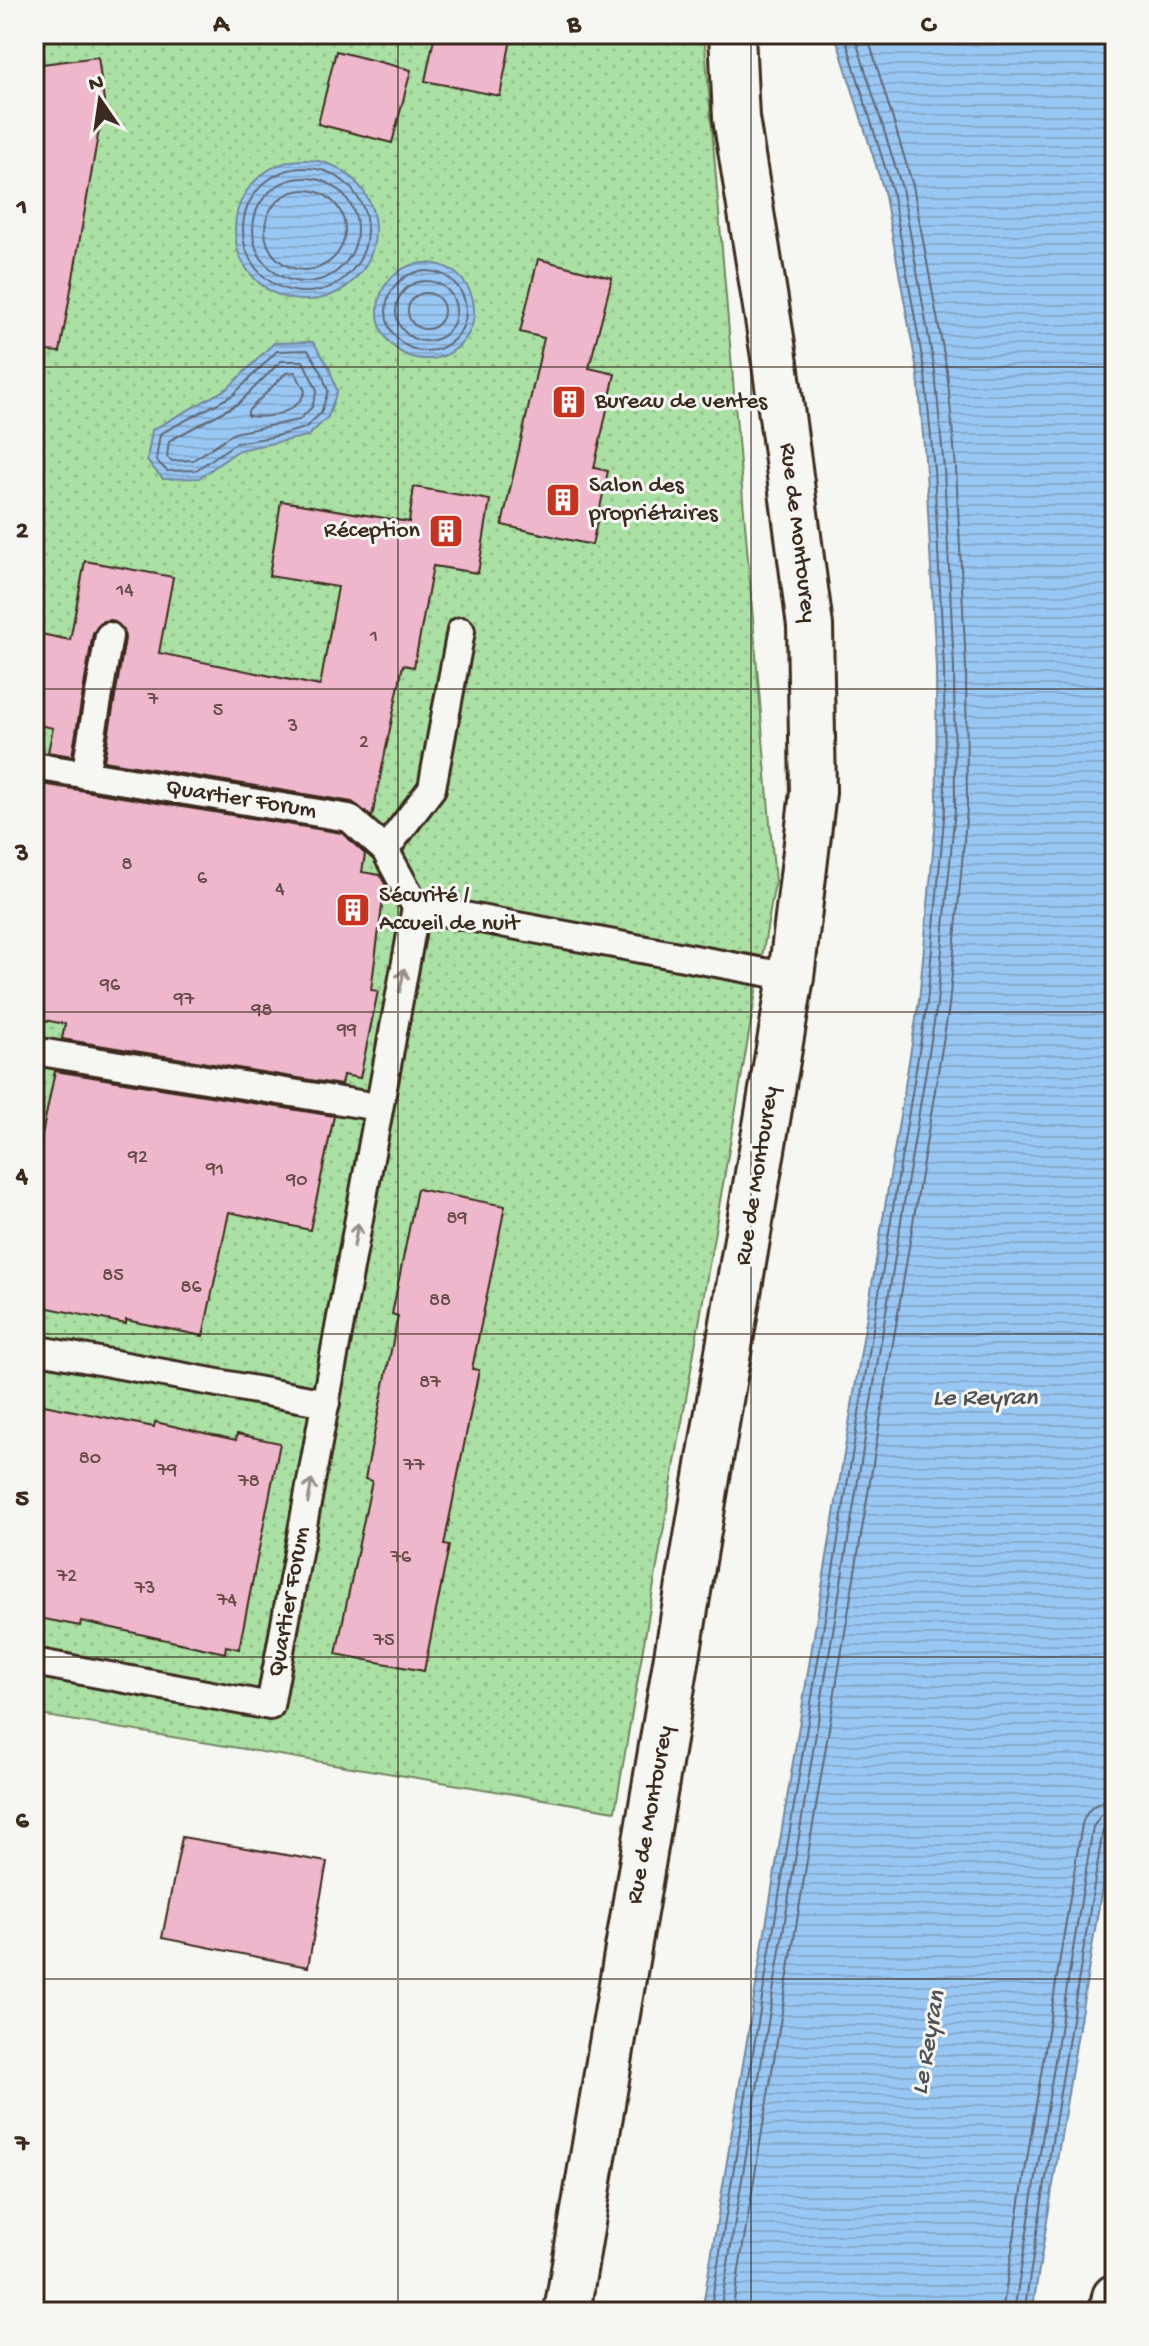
<svg xmlns="http://www.w3.org/2000/svg" width="1149" height="2346" font-family="'Gochi Hand',sans-serif">
<style>
.park{fill:url(#park-dots);stroke:#728560;stroke-width:2}
.water{fill:url(#water-rules);stroke:#73889e;stroke-width:2}
.lines{fill:none;stroke-linecap:round;stroke-linejoin:round}
.shore{stroke:#616974;stroke-width:2}
.building{fill:#eeb7cc;stroke:#3b2a1e;stroke-width:2}
.lane-casing{stroke:#3b2a1e;stroke-width:32}
.street-casing{stroke:#3b2a1e;stroke-width:50}
.lane{stroke:#f6f6f2;stroke-width:26}
.street{stroke:#f6f6f2;stroke-width:44}
.oneway{stroke:#989088}
.grid{fill:none;stroke:#3b2a1e;stroke-width:2;stroke-opacity:0.55}
.labels{text-anchor:middle;dominant-baseline:central;stroke-width:6;stroke-linejoin:round;paint-order:stroke}
.number-label{font-size:20px;fill:#684d4a}
.poi-label{font-size:24px;fill:#3b2a1e;stroke:#f6f6f2;text-anchor:start}
.street-label{font-size:24px;fill:#3b2a1e;stroke:#f6f6f2}
.water-label{font-size:26px;font-style:italic;fill:#525154;stroke:#f6f6f2}
.neatline{fill:none;stroke:#3b2a1e;stroke-width:3}
.grid-label{font-size:26px;text-anchor:middle;font-weight:bold;fill:#3b2a1e}
</style>
<defs>
<pattern id="park-dots" width="8" height="8" patternUnits="userSpaceOnUse" patternTransform="scale(2)"><rect width="8" height="8" fill="#aae0a3"/><path d="M2 2h.1M6 6h.1" fill="none" stroke="#93c08c" stroke-width="1.8" stroke-linecap="round"/></pattern>
<pattern id="water-rules" width="6" height="5" patternUnits="userSpaceOnUse" patternTransform="scale(2)"><rect width="6" height="5" fill="#99c7f4"/><path d="M0 2.5h6" fill="none" stroke="#85abd1"/></pattern>
</defs>
<rect width="100%" height="100%" fill="#f6f6f2"/>
<filter id="ink" filterUnits="userSpaceOnUse"><feTurbulence type="fractalNoise" baseFrequency=".0125" numOctaves="2"/><feDisplacementMap in="SourceGraphic" scale="16" xChannelSelector="R" yChannelSelector="G"/><feConvolveMatrix kernelMatrix="1 2 1 2 8 2 1 2 1" color-interpolation-filters="sRGB"/></filter>
<g filter="url(#ink)">
<path class="park" d="M74,34H704L775,882L615,1811L34,1714V42Z"/>
<path class="water" d="M835,34H1115V1808L1032,2312H702L919,1001L937,808L936,668L926,471L918,375L884,191Z
M235 230a70 70 0 1 1 140 0a70 70 0 1 1-140 0Z
M378 311a48 48 0 1 1 96 0a48 48 0 1 1-96 0Z
M313,342L329,367L337,391L328,417L308,436L239,450L199,478L163,479L147,461L152,430L228,388L274,343Z"/>
<g class="lines">
<path class="shore" d="M243 230a62 62 0 1 1 124 0a62 62 0 1 1-124 0Z
M253 230a52 52 0 1 1 104 0a52 52 0 1 1-104 0Z
M265 230a40 40 0 1 1 80 0a40 40 0 1 1-80 0Z
M386 311a40 40 0 1 1 80 0a40 40 0 1 1-80 0Z
M396 311a30 30 0 1 1 60 0a30 30 0 1 1-60 0Z
M408 311a18 18 0 1 1 36 0a18 18 0 1 1-36 0Z
M308,350L321,371L328,391L321,413L305,428L272,437L236,443L196,470L167,471L156,460L160,434L233,395L277,351Z
M281,361H303L317,390L312,407L299,420L234,433L193,460L172,461L167,457L169,441L239,403Z
M295,372L305,391C298,413 268,419 248,416V411L286,373Z
M710,2312L927,1003L945,808L944,668L934,470L925,374L892,190L844,34
M720,2312L937,1004L955,808L954,667L944,469L935,372L902,188L854,34
M732,2312L949,1006L967,808L966,667L956,468L947,371L913,186L867,34
M1002,2312L1082,1824C1087,1808 1098,1800 1115,1799
M1014,2312L1093,1827L1101,1815L1115,1811
M1024,2312L1103,1830L1108,1823L1115,1822"/>
</g>
<path class="building" d="M435,34H512L500,96L425,81Z
M336,51L411,70L392,143L318,124Z
M98,57L104,101L60,352L34,350V65Z
M538,259L612,278L589,368L615,374L594,468L608,471L592,545L502,525L544,338L520,332Z
M414,487L490,500L478,573L433,566L414,667L403,665L372,817L352,802L104,761L125,639L124,630L112,620L103,621L93,633L72,756L48,752L53,728L34,724V669L41,634L70,640L85,561L173,577L159,653L320,686L338,587L269,576L281,501L409,522Z
M42,784L342,833L365,854L362,872L380,875L385,884L371,990L378,991L360,1078L343,1075L341,1085L62,1039L65,1024L34,1018V822Z
M55,1071L334,1116L310,1230L229,1212L203,1336L126,1320V1324L34,1305V1174Z
M417,1189L505,1206L472,1369L479,1370L444,1545L449,1546L424,1671L336,1654L372,1481L365,1479L398,1316L392,1314Z
M34,1403L154,1427L155,1422L236,1440L237,1434L280,1443L239,1649L226,1646L225,1653L81,1621L80,1626L34,1617Z
M182,1837L327,1862L308,1967L162,1938Z"/>
<g class="lines">
<g class="lane-casing">
<path id="lane" d="M34,766L349,818L385,850L416,907L270,1706L34,1662
M85,775L109,636
M385,850L432,788L461,631
M416,907L791,977
M34,1051L378,1107
M34,1349L326,1403"/>
</g>
<g class="street-casing">
<path id="street" d="M567,2312L791,977L813,792L810,626L775,363L736,118L732,34
M1112,2312L1115,2297"/>
</g>
<use href="#lane" class="lane"/>
<use href="#street" class="street"/>
</g>
<defs><path id="oneway-shaft" d="M-6 0H5M1.5-3L5.5 0L1.5 3" fill="none" stroke-width="1.6" stroke-linecap="round" stroke-linejoin="round" transform="scale(2)"/></defs>
<g class="oneway">
<use href="#oneway-shaft" transform="translate(402 980) rotate(-79)"/>
<use href="#oneway-shaft" transform="translate(356 1235) rotate(-80)"/>
<use href="#oneway-shaft" transform="translate(310 1491) rotate(-80)"/>
</g>
</g>
<path class="grid" d="M398,34V2312M751,34V2312M34,367H1115M34,689H1115M34,1012H1115M34,1334H1115M34,1657H1115M34,1979H1115"/>
<defs>
<g id="building-square" transform="scale(1.8)"><rect x="-9" y="-9" width="18" height="18" rx="4" fill="#c8321e" stroke="#f6f6f2"/><path d="M-4-6H4V6H1V3H-1V6H-4ZM-2.5-4.3h1.7v1.8h-1.7ZM.8-4.3h1.7v1.8H.8ZM-2.5-1h1.7V.8h-1.7ZM.8-1h1.7V.8H.8Z" fill="#fff"/></g>
</defs>
<g fill-rule="evenodd">
<use href="#building-square" x="569" y="402"/>
<use href="#building-square" x="563" y="500"/>
<use href="#building-square" x="446" y="531"/>
<use href="#building-square" x="353" y="910"/>
</g>
<g class="labels">
<g class="number-label">
<text x="125" y="591">14</text>
<text x="374" y="637">1</text>
<text x="153" y="700">7</text>
<text x="218" y="711">5</text>
<text x="293" y="727">3</text>
<text x="364" y="743">2</text>
<text x="127" y="865">8</text>
<text x="202" y="879">6</text>
<text x="280" y="890">4</text>
<text x="110" y="986">96</text>
<text x="184" y="1000">97</text>
<text x="262" y="1011">98</text>
<text x="347" y="1031">99</text>
<text x="138" y="1158">92</text>
<text x="215" y="1170">91</text>
<text x="297" y="1181">90</text>
<text x="457" y="1219">89</text>
<text x="113" y="1276">85</text>
<text x="191" y="1288">86</text>
<text x="440" y="1301">88</text>
<text x="430" y="1383">87</text>
<text x="90" y="1459">80</text>
<text x="414" y="1466">77</text>
<text x="167" y="1471">79</text>
<text x="249" y="1482">78</text>
<text x="401" y="1558">76</text>
<text x="67" y="1577">72</text>
<text x="145" y="1589">73</text>
<text x="227" y="1601">74</text>
<text x="384" y="1641">75</text>
</g>
<g class="poi-label">
<text x="595" y="402">Bureau de ventes</text>
<text x="589" y="486">Salon des<tspan x="589" dy="28">propriétaires</tspan></text>
<text x="420" y="531" text-anchor="end">Réception</text>
<text x="379" y="896">Sécurité /<tspan x="379" dy="28">Accueil de nuit</tspan></text>
</g>
<g class="street-label">
<text transform="translate(797 533) rotate(83)">Rue de Montourey</text>
<text transform="translate(241 800) rotate(9)">Quartier Forum</text>
<text transform="translate(758 1176) rotate(-81)">Rue de Montourey</text>
<text transform="translate(290 1602) rotate(-80)">Quartier Forum</text>
<text transform="translate(651 1815) rotate(-80)">Rue de Montourey</text>
</g>
<g class="water-label">
<text x="985" y="1399">Le Reyran</text>
<text transform="translate(930 2043) rotate(-80)">Le Reyran</text>
</g>
</g>
<rect width="1149" height="2346" fill="none" stroke="#f6f6f2" stroke-width="88"/>
<g transform="translate(100 100) rotate(347)" stroke="#f6f6f2" stroke-width="6" paint-order="stroke">
<path d="M0-6L14 30L0 20L-14 30Z" fill="#3b2a1e"/>
<text y="-12" font-size="22" font-weight="bold" text-anchor="middle" fill="#3b2a1e">N</text>
</g>
<rect x="44" y="44" width="1061" height="2258" class="neatline"/>
<g class="grid-label">
<text x="221" y="31">A</text>
<text x="574" y="31">B</text>
<text x="928" y="31">C</text>
<text x="22" y="214">1</text>
<text x="22" y="537">2</text>
<text x="22" y="860">3</text>
<text x="22" y="1182">4</text>
<text x="22" y="1505">5</text>
<text x="22" y="1827">6</text>
<text x="22" y="2150">7</text>
</g>
</svg>
